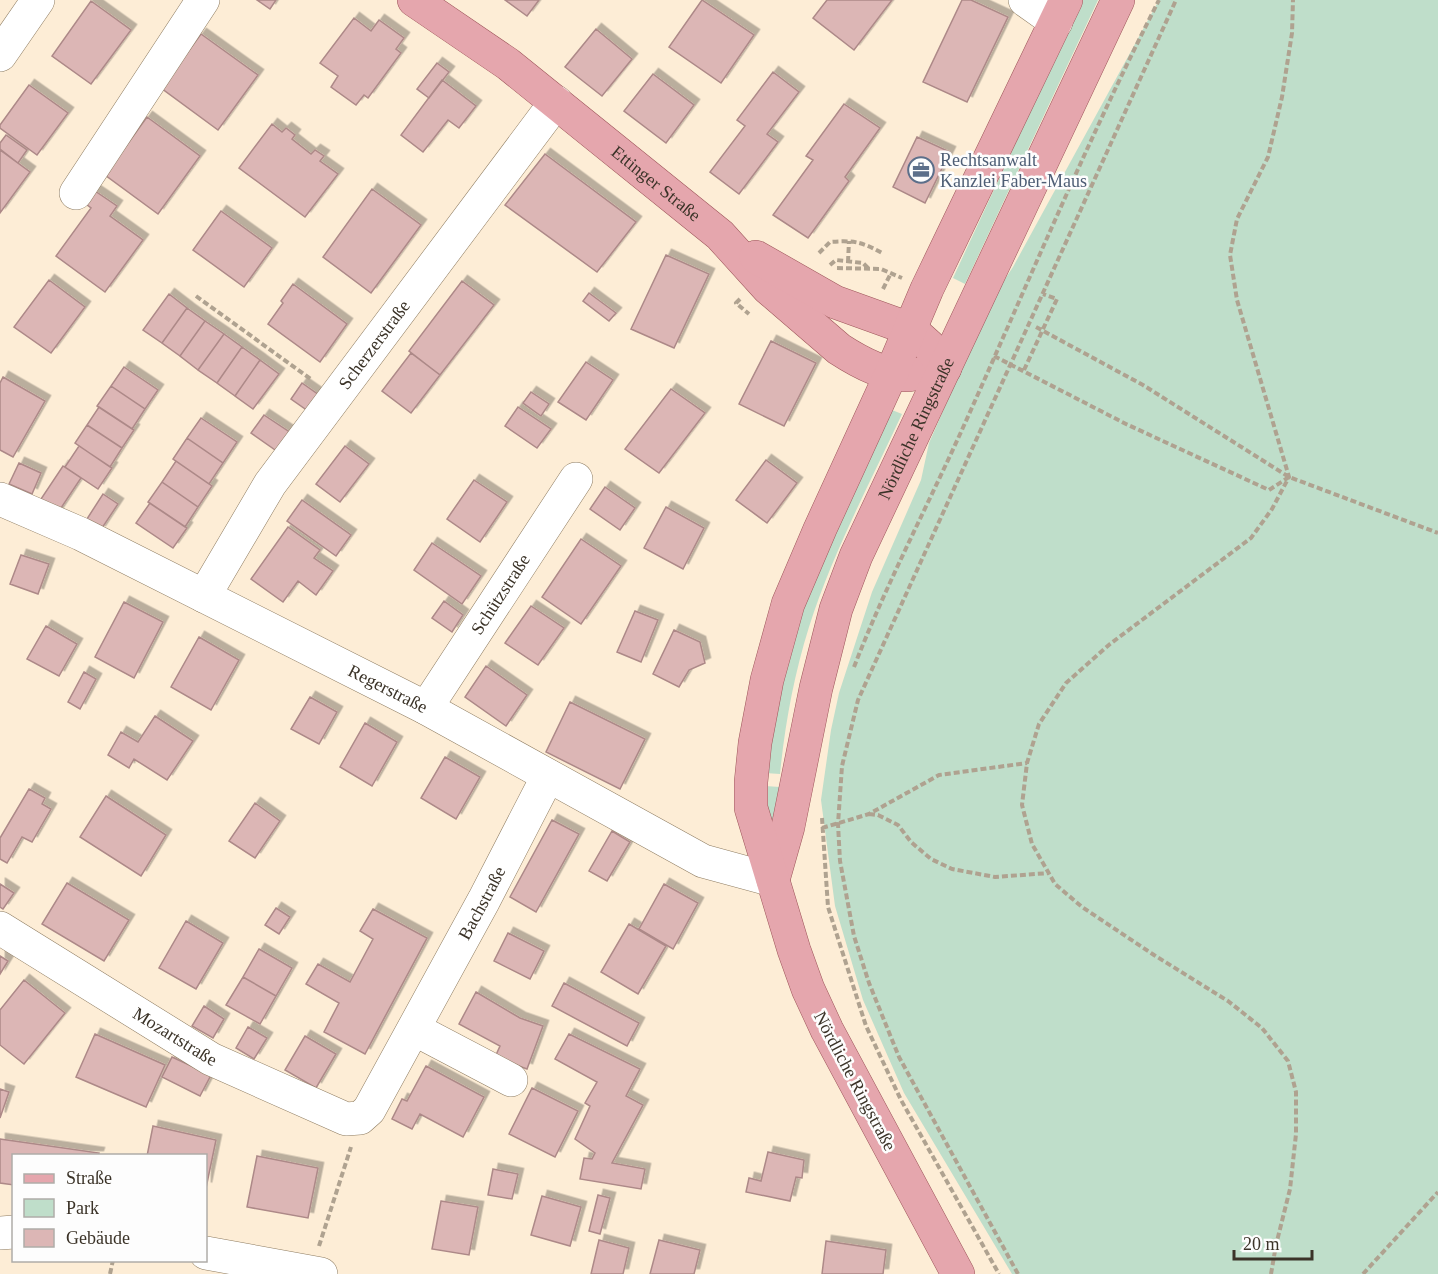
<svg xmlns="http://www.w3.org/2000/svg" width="1438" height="1274" font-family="Georgia,serif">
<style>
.green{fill:#bfdeca}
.building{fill:#dcb6b5;stroke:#ad8988;stroke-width:1.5;filter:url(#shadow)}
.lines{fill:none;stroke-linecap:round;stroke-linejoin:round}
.minor-casing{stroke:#8e7c61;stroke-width:34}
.major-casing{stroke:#9e575b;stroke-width:34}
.path{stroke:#afa290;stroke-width:4;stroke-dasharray:6 3;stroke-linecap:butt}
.minor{stroke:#fff;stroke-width:33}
.major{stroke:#e5a6ad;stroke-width:33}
.labels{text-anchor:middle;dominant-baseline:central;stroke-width:5;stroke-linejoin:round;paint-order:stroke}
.service-label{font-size:18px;fill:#4e5e75;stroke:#fdfdfd;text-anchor:start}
.street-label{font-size:18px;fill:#3b3328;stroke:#fdfdfd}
</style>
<defs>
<filter id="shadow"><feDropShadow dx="5.5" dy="-5.5" stdDeviation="0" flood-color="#0004"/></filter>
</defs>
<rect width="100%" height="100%" fill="#fdedd6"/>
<path class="green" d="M1082,0H1098L965,284L953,278Z
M1159,0H1438V1274H1012L904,1093L863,1000L835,906L821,800L831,730L839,693L872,592L921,480L929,443L993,297L1013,267Z
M892,410L902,414C870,483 832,554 809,627C794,675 785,724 780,774L765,773C775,707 790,638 816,575C839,519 866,465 892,410Z
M765,786L780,787L778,822L768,828Z"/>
<path class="building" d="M257,0H276L270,9Z
M505,0H539L527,16Z
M702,0L754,35L721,83L669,47Z
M827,0H892L854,50L813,18Z
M962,0H971L1008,17L967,102L923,82Z
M91,1L131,30L91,84L52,56Z
M354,18L371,31L379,20L404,38L396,49L401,53L368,98L364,95L356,105L331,87L338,76L320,63Z
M596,29L632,59L602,96L565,67Z
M201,34L258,75L218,130L161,88Z
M437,63L449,72L429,98L417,89Z
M773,72L799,92L767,134L778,142L739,194L710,172L745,126L737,120Z
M653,74L694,105L666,143L624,111Z
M442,80L476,106L459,128L448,120L423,152L401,135Z
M29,85L68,113L37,155L0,128V125Z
M844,104L880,128L845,177L849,181L808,238L773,215L813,160L806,156Z
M147,117L200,156L158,214L105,175Z
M272,124L282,132L286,128L295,135L292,139L311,154L315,150L324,156L320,161L338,174L305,217L239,168Z
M6,135L27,150L18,163L0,149V143Z
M917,137L950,152L925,203L893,187Z
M0,150L30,172L0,213Z
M545,154L636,222L597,272L505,205Z
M372,189L421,225L371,293L323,257Z
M95,191L117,206L110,216L143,240L105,292L56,256L91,208L86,204Z
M221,211L272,248L244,287L193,250Z
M666,255L709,274L674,348L631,329Z
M49,280L85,307L51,353L14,327Z
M462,281L494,305L440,375L409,351Z
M293,284L347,324L320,362L268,324L283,303L281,301Z
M589,293L616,313L609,321L583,301Z
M169,294L187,308L162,343L143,330Z
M187,308L205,321L180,356L162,343Z
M205,321L224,334L198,370L180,356Z
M224,334L242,347L217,383L198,370Z
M771,341L816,363L784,426L739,404Z
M242,347L260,360L235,396L217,383Z
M411,353L440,375L411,413L382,391Z
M260,360L279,374L253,409L235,396Z
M586,362L613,380L586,420L558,402Z
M124,367L158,390L145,409L111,386Z
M3,377L45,401L13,457L0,450V383Z
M302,383L319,395L308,411L291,399Z
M111,386L145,409L132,429L97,406Z
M671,389L705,413L659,473L625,449Z
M531,392L549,404L541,416L523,403Z
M99,407L134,430L122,448L87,425Z
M518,407L551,429L537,448L505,426Z
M264,415L291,433L278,452L251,433Z
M201,418L237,442L223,463L187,438Z
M87,425L122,448L110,467L75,443Z
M187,438L223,463L209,484L173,459Z
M79,446L112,468L98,489L65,467Z
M345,446L369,464L340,502L316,484Z
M766,460L797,483L767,523L736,500Z
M176,461L212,486L198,507L162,482Z
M19,463L41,473L32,494L9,484Z
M63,466L81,478L57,514L39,502Z
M474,480L507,502L480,542L447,519Z
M162,482L198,507L185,527L148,502Z
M605,487L635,508L620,530L590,509Z
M103,494L118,504L100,531L85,522Z
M302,500L351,535L336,556L287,521Z
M150,503L187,528L173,548L136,523Z
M666,507L704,528L683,569L644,548Z
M288,527L320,550L314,558L333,571L316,595L298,581L283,602L251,579Z
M581,539L621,566L581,624L542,597Z
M432,543L481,576L462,604L414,570Z
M21,555L49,564L38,594L10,584Z
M444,601L463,615L452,632L432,618Z
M124,602L163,622L134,678L95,657Z
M531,606L564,628L538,665L505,643Z
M635,611L658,620L641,662L617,652Z
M46,626L77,644L59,676L27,659Z
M674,630L700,642L705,663L689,670L679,687L653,674Z
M199,637L239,660L211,710L171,687Z
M486,666L527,695L506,726L465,697Z
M84,672L96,679L80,709L68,702Z
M310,697L337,712L319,744L291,729Z
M570,702L645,739L620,789L546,752Z
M155,716L193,741L167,780L134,759L129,768L108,755L121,732L138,742Z
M365,723L397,742L372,786L340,767Z
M445,757L480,777L456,819L421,798Z
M29,789L45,798L42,804L51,809L32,842L22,837L7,863L0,859V838Z
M106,796L166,835L141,876L80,837Z
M255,803L280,821L255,858L229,841Z
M552,820L579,834L536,912L510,897Z
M612,831L630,842L607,881L589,871Z
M67,883L129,920L104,961L42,924Z
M0,884L14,893L3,909L0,907Z
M664,884L698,903L673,949L639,929Z
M276,908L290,917L279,934L265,925Z
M373,909L427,938L365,1054L324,1032L339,1003L306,984L318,964L350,982L373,939L360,931Z
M186,921L223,943L196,989L159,968Z
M629,924L666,946L638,994L601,972Z
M508,933L544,951L530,979L494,961Z
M259,949L292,968L276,996L243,977Z
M0,956L8,961L0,974Z
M243,977L276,996L260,1024L226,1005Z
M24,980L65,1013L24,1064L0,1045V1010Z
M564,983L639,1023L627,1046L552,1006Z
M476,992L520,1018L543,1026L527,1069L495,1057L500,1046L459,1024Z
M204,1006L224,1019L213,1038L192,1026Z
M248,1027L267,1038L254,1059L236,1048Z
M95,1034L165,1065L146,1107L76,1077Z
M569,1034L640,1069L626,1096L643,1105L612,1163L645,1169L641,1189L580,1179L584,1158L592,1159L595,1153L575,1139L590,1106L585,1103L597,1082L555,1059Z
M305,1036L336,1054L316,1088L285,1070Z
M172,1057L211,1075L200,1096L162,1077Z
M426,1066L484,1097L463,1137L420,1114L412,1129L392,1119L402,1099L407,1101Z
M532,1088L578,1111L555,1157L509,1134Z
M0,1089L9,1092L0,1118Z
M153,1126L216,1140L206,1188V1156H147Z
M0,1139L99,1153L98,1156H14V1185L0,1183Z
M768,1152L804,1160L802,1178L796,1177L790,1201L746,1192L749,1178L761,1181Z
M257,1156L318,1168L308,1218L247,1207Z
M493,1169L518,1174L512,1199L488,1195Z
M598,1195L610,1198L600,1234L589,1231Z
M542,1196L581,1207L570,1246L531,1235Z
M441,1201L478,1207L469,1255L432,1249Z
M599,1240L629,1248L623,1274H591Z
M659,1240L700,1250L694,1274H650Z
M826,1241L886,1250L883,1274H822Z"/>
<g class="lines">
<g class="minor-casing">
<g id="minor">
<path d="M1025,0L1056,22"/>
<path d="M0,55L38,0"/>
<path d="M76,193L203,0"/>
<path id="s1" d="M0,499L81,534L426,708L703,861L773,880"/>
<path id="s2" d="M204,596L270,484L556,102"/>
<path id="s3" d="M426,708L576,479"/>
<path id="s4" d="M0,928L211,1059L346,1119L360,1118L369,1110L484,900L548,776"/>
<path d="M414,1029L511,1080"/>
<path d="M0,1233L14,1232"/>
<path d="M206,1253L321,1274"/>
</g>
</g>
<g class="major-casing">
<g id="major">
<path id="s5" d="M414,0L508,64L720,235L768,288L839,349C859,362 889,379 914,374"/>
<path d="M756,257L835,302L910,329L929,346L945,368"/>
<path id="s6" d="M773,880L788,827L816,688L836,609L856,556L1118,0"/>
<path d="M958,1274L827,1030L808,989L794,950L751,808V782L755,743L767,680L788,604L820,529L891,374L927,289L1066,0"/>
</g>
</g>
<path class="path" d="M819,253L830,242C854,240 862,242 882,253
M848,262L849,241
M830,265L836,260L863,263L869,269
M837,268L881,269L902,278
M883,289L891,273
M196,296L312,380
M740,299L736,303L749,314
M1036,327L1143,385L1289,477L1438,533
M994,356L1126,424L1269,490L1289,477
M1024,370L1057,299L1043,294
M854,667C885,587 925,511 961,432C1026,288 1087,141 1159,0
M869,814L878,815L898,825L911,842L931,859L952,869L995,877L1049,873
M822,818L828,907L866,1026L901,1100L999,1274
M822,828L869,814L939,775L1027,763
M319,1246L351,1147
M110,1274L113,1260
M1018,1274L899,1057L869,983L854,936L840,861L838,824L842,766L858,700L1176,0
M1271,1274L1276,1245L1290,1189L1296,1134V1092L1288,1061L1262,1028L1228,1001L1154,955L1082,907L1055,884L1032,844L1022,805L1027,763L1039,724L1066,683L1110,644L1251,538L1272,509L1289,477L1237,300L1230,255L1237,219L1268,157L1282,97L1292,33L1293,0
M1363,1274L1438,1192"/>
<use href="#minor" class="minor"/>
<use href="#major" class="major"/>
</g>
<defs>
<g id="office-ring" transform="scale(1.35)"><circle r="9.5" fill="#fdfdfd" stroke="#5c6f8a" stroke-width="1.5"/><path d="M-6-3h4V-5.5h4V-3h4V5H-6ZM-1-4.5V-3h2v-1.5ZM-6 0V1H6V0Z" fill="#5c6f8a"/></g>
</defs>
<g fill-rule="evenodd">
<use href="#office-ring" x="921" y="170"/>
</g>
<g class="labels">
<g class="service-label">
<text x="940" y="160">Rechtsanwalt<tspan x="940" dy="21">Kanzlei Faber-Maus</tspan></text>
</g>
<g class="street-label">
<text stroke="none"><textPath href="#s5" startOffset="304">Ettinger Straße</textPath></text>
<text stroke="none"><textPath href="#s2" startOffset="304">Scherzerstraße</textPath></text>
<text stroke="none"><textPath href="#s6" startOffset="476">Nördliche Ringstraße</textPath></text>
<text stroke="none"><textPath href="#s3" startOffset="136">Schützstraße</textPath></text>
<text stroke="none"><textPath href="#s1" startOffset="432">Regerstraße</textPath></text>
<text stroke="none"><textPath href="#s4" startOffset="658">Bachstraße</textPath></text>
<text stroke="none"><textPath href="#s4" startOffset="206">Mozartstraße</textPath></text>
<text transform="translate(855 1081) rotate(62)">Nördliche Ringstraße</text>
</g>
</g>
<rect x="12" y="1154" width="195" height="108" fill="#fdfdfd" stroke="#afaca8" stroke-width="1.5"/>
<rect x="24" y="1174" width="30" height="9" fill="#e5a6ad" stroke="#afaca8" stroke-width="1.5"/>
<text x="66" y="1184" font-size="18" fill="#3b3328">Straße</text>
<rect x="24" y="1199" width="30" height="18" fill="#bfdeca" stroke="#afaca8" stroke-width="1.5"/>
<text x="66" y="1214" font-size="18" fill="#3b3328">Park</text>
<rect x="24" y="1229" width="30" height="18" fill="#dcb6b5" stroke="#afaca8" stroke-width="1.5"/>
<text x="66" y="1244" font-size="18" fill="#3b3328">Gebäude</text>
<path d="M1234 1250v9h78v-9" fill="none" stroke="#3b3328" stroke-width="3"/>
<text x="1243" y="1250" font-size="18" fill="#3b3328" stroke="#fdfdfd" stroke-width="4.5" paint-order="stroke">20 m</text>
</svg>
